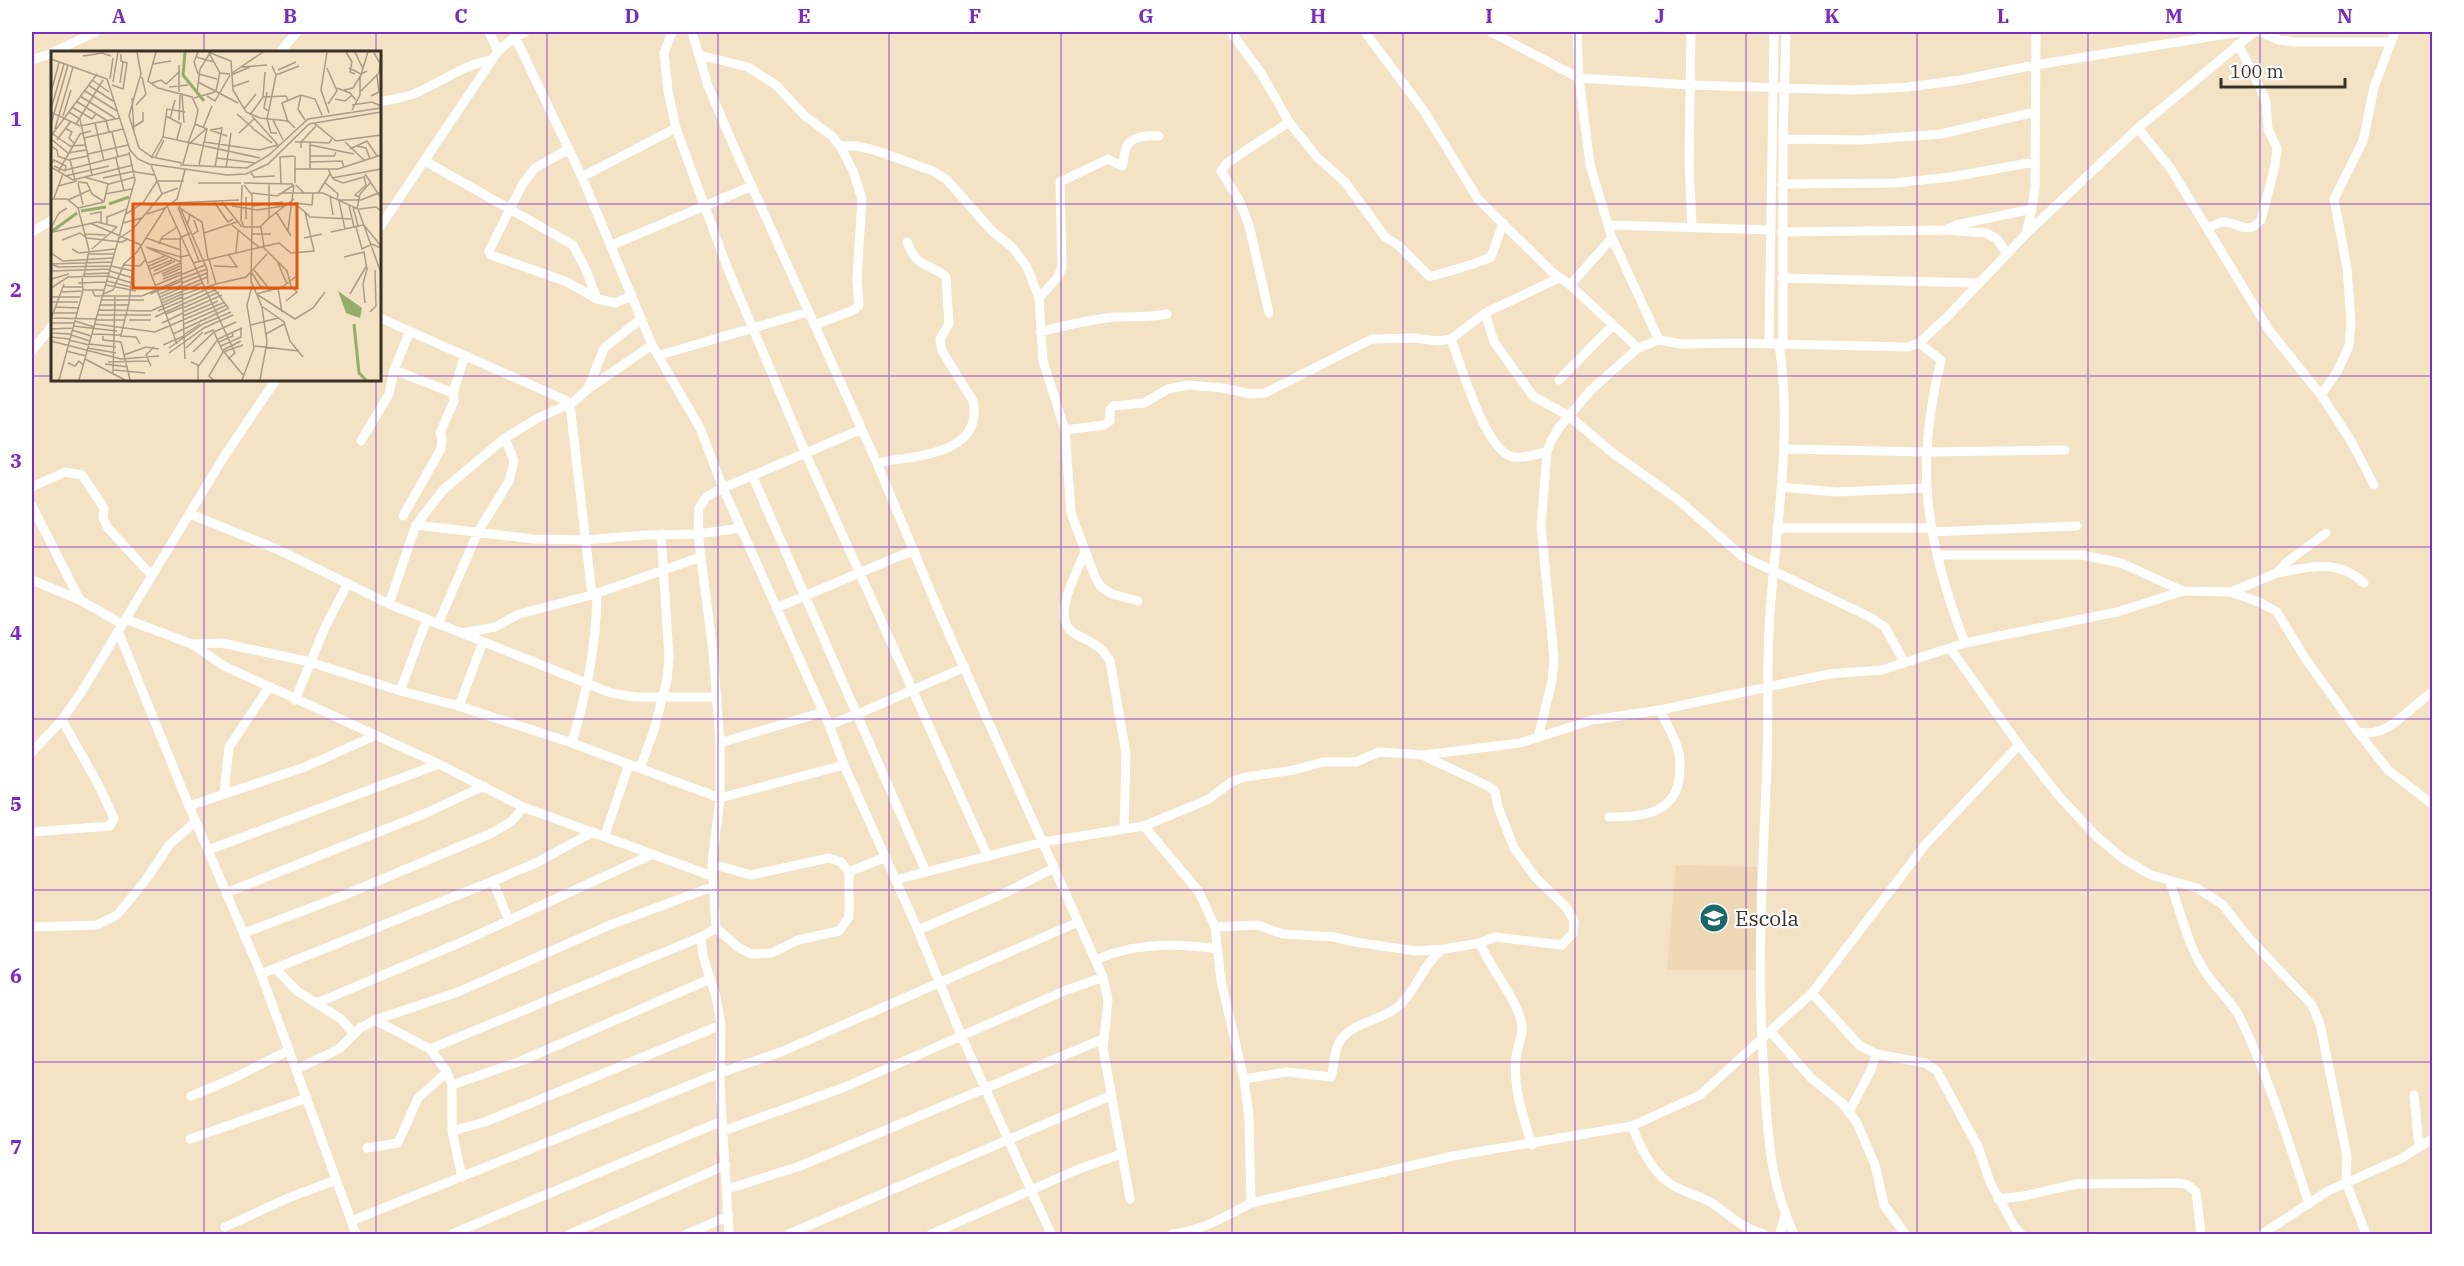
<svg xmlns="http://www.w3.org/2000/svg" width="2464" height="1266" font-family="'IBM Plex Serif',serif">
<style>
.built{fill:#eed7b4}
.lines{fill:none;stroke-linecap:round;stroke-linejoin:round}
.minor{stroke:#fff;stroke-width:9}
.grid{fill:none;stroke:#7b2cbf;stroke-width:1.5;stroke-opacity:0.55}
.labels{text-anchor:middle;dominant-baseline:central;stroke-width:4.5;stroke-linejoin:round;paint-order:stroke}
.poi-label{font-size:21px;fill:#383126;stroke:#fff;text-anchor:start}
.inset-river{fill:none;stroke:#94ad6d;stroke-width:3}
.inset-road{fill:none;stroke:#a99b85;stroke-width:1.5}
.view{fill:#df570d;fill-opacity:0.15;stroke:#df570d;stroke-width:3}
.inset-edge{fill:none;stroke:#383126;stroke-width:3}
.neatline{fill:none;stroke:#7b2cbf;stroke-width:2}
.grid-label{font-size:20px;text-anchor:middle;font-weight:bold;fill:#7b2cbf}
</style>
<rect width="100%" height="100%" fill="#f4e2c5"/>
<path class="built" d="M1676,865L1757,867L1755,970H1667Z"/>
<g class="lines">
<path class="minor" d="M489,32L498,51
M672,32L664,53L668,91L676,128L727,267L805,452L988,857
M692,32L708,86L735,149L877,463L940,614L1103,977L1108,1000L1103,1048L1130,1199
M1231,32L1261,73L1289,122L1317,157L1345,182L1385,237L1398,245L1429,276C1433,277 1484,261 1491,257L1503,223
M1365,32L1424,111L1478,199L1552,272L1570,285L1638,348
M1491,32L1579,78L1690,85L1854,90L1908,87L1961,80L2035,65L2240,32
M1577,32L1579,78L1590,165L1612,238L1659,340L1681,344L1739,343L1908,347L1919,343L1948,316L2026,234L2032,209L2035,187L2036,32
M1691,32L1689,163L1692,227
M2260,32L2279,40L2295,42H2390
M515,37L582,177L652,345L700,428L723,488L829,725L844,765L918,930L961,1035L1051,1234
M53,52L96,32
M280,52L297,32
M699,55L748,67L776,85L805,116L832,136L840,146L853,171L862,199L857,279L859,305L854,310L814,325
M32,60L52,53
M380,102C391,99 405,98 416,93C442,82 464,64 492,60
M2138,128L2171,169L2269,330L2321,395L2351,441L2374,485
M1783,139L1862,140L1941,134L2035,112
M840,146H856L874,150L933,171L946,179L992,231L1013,248L1027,267L1039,298L1043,361L1065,430L1071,513L1095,577L1101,587L1112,594L1138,601
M569,149L535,168L522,185L489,251L491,255L567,282L597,299
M425,161L573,245L586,270L597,299L616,303L632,295
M582,177L676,128
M1782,184L1894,183L1951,177L2035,162
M1608,225L1771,230
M380,227L498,51L515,37L525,32
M2208,228C2212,226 2218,223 2222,222C2239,221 2246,237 2261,220L2275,166L2277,148L2268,129L2266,102L2262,92L2238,44
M1945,230L1956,225L2032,209
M32,232L52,220
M1782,232L1945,230L1986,233L1997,239L2007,254
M2027,233L2138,128L2254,32
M612,245L752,186
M1782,278L1979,283
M1570,285L1612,238
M1039,298L1057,278L1062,268L1060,182L1108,159L1122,166C1124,161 1124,157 1125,151C1128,136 1147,135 1159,136
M1269,313L1249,225L1239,200L1221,171L1227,163L1289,122
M1485,313L1494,342L1533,396L1569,416L1614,454L1676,498L1742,556L1868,616L1885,627L1904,662
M380,318L572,403
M1040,332C1065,325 1089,320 1115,317C1133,316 1149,318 1167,314
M1451,339C1461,365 1484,446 1510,456C1521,460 1536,454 1547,452
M1769,343L1774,32
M1919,343L1941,360C1931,402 1924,445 1927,488C1930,541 1946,594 1965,643
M1779,344C1793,434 1776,524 1770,614C1766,664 1769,714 1767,764C1763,861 1757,960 1763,1058C1767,1119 1767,1178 1794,1234
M1783,344V139L1786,32
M32,351L52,326
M660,355L808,312
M394,370L453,393
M1559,380L1613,325
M588,389L604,348L641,319
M2321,395L2337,372L2349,346L2351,322L2347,268L2334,199L2363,141L2374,87L2395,32
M570,405L592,595
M1065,430L1104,425L1110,421V410L1113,406L1144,403L1168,389L1188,385L1223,388L1251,394L1265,393L1372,339L1414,338L1438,341L1451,339L1485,313L1559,278
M361,441L389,394L394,370L410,331
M1785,449L1927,452L2065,450
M877,463C914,455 984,456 973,401L942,351L940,339L949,324L946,277C928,262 917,269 907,242
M752,475L926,872
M32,487L65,472L82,475L104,508L103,518L108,528L152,576
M1781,487L1837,492L1927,488
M32,506L80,600
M190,514L279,550L389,604L611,693L635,697H717
M403,516L441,449L442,439L440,433L454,401L453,393L465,355
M416,525L443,490L505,438L538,418L572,403L588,389L652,345
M1777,528H1932
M1932,532L2077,526
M1085,552C1077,572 1050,619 1074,633C1091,643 1100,644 1110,661L1126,754L1124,829
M1937,555H2082L2121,563L2183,591
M2277,573C2310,567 2337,558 2364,583
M32,580L80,600L122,624
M2231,592L2277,573L2287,562L2326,533
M389,604L416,525L534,539L585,540L645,535L698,534L741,528
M776,608L914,550
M125,619L192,644L224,666L439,764L523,807L712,876
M438,624L478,532L509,481L514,461L505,438
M118,631L189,806L261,974L356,1234
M462,633L495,627L519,614L592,595L701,557
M192,644L222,643L310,662L400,691L459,706L572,743L720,798L844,765
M1950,648L2019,745L2058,795L2096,836L2122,858L2151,875L2197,888L2222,904L2249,938L2312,1005L2320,1024L2347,1156L2346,1182L2366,1234
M400,691L427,619
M295,700L326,625L348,583
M459,706L483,642
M829,725L858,714L965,667
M2358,732L2388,770L2432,804
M1538,738L1552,681L1554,658L1541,526L1547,452L1551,441L1558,429L1590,391L1638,348L1659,340
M572,743C587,690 596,649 597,594
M720,743L823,712
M32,752L62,720L82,691L225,455L276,380
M640,768L654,730L667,680L669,657L661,534
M224,794L229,747L269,687
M189,806L305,767L374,736
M1609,817C1639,817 1673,815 1679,780C1680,771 1681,762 1679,753C1676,738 1666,724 1660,710
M1144,826L1199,892L1215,927L1221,981L1244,1079L1249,1117L1251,1203C1225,1217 1201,1231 1172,1234
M32,832L110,826L114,818L98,784L62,720
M605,835L629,764
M208,850L439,764
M712,864L751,875L829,858L841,862L849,872
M895,880L1043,842L1144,826L1207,800L1233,781L1246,777L1294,770L1323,762H1356L1379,752L1423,755L1520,743L1592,720L1660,710L1829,674L1882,670L1965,643L2117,612L2183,591L2231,592L2259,602L2277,612L2305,658L2358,732C2389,739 2408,707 2432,693
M2169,880C2180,909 2187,944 2204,970C2214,987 2231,1000 2240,1018C2269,1077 2288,1141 2309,1204
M493,881L509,921
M226,893L426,813L484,786
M32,927L97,925L117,915L145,881L169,845L195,822
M1215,927L1257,925L1283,934L1334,937L1355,942L1416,951L1444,949L1480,943L1495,937L1562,945L1573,933L1574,921L1566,907L1536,878L1514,848L1498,807L1495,791L1486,785L1424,756
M716,928L738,947L751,954L772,953L798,940L839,931L849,917V872L886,857
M918,930L1007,892L1054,868
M244,933L342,896L492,833L512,821L523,807
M1480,943C1490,968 1516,998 1521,1021C1525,1033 1517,1046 1516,1058C1513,1088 1523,1117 1532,1145
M1096,960C1132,943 1178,943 1217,949
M276,969L297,991L341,1019L354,1034
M261,974L493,881L536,863L593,832
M1812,993L1859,1045L1876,1054L1925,1063L1937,1071L1978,1147L1990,1182L2014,1226L2021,1234
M317,1003L464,941L653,854
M375,1020L430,1049L447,1072L452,1085V1131L462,1177
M1770,1031L1811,1078L1843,1104L1857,1123L1875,1165L1884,1205L1905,1234
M430,1049L701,937
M297,1069L339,1049L360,1028L375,1020L458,992L610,925L712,887
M1244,1079L1287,1072L1331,1077C1335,1066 1333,1051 1340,1041C1353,1021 1383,1021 1400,1005C1417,989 1422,965 1442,950
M452,1085L521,1061L710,979
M2414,1095L2419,1147
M191,1096L232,1079L289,1050
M1849,1112L1871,1070L1876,1054
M1632,1126C1640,1147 1653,1175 1674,1186C1686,1193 1700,1196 1712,1203C1728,1214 1745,1230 1764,1234
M452,1131L485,1122L721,1025
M723,1131L845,1087L1064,991L1103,977
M190,1139L307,1098
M367,1148L398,1143L418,1098L447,1072
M728,1189L800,1166L1103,1039
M1998,1199L2024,1196L2076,1184L2180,1183L2188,1185L2196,1192L2201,1234
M1251,1203L1453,1156L1632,1126L1700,1095L1812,993L1925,845L2019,745
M351,1221L720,1073L781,1052L1078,922
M225,1227L288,1198L336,1180
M452,1234L722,1121
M570,1234L726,1165
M687,1234L729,1216
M729,1234L720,1084L721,1025L716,997L703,956L701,937L716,928L712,864L720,798V743L713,652L698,534L699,508L706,497L723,488L860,430
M789,1234L1112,1095
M931,1234L1079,1169L1121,1154
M1780,1234L1785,1215
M2262,1234L2328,1191L2402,1158L2432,1139"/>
</g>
<path class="grid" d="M204,32V52M376,32V52M547,32V1234M718,32V1234M889,32V1234M1061,32V1234M1232,32V1234M1403,32V1234M1575,32V1234M1746,32V1234M1917,32V1234M2088,32V1234M2260,32V1234M32,204H52M380,204H2432M32,376H52M380,376H2432M204,380V1234M376,380V1234M32,547H2432M32,719H2432M32,890H2432M32,1062H2432"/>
<defs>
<g id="school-disc" transform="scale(1.5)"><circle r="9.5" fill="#1b686b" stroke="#fff"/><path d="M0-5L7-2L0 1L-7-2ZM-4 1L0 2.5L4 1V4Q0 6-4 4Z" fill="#fff"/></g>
</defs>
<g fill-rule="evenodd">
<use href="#school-disc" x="1714" y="918"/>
</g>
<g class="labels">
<g class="poi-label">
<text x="1735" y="918">Escola</text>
</g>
</g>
<g transform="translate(51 51)">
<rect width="330" height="330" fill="#f4e2c5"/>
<path d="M287,240L311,257L309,267L295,262Z" fill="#94ad6d"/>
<path class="inset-river" d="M134,1L132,24L153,50M58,153L78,146M30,160L55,156M0,181L26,162M303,273L308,322L315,329"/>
<path class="inset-road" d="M105,1L97,30L107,37L141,46L147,59L144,73L156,78L148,114M147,1L143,11L147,23M157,1L180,10L182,39L195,61L209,67L237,70L244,77M276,1L270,39L278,62M295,1L301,11L299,21L304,23M304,1L312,18M158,2L169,22L179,23M32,5L51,2L60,5M145,6L163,11M0,8L56,28L79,99L87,108L98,113L176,124L195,123L217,113L258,73L330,61M102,13L120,10M128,14V41M221,15L225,24L216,68L220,82H226M191,16L216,14M276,17L286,40L277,53M298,17L310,23L316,20M227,19L245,11M181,22L212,1M148,23L166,28M180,24L199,16M225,24L248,15M59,28L62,7M41,29L58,41M62,31L67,1M147,31L187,52M69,32L72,11M101,32L110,29L115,33L129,20M37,34L62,50M61,34L72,38L76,12L70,10V3M118,36L137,34M181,36L198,30M286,37L299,42L305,49M293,39L302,37L310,24M34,40L66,60M165,40L169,21M310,40L328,22L329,12L323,2M0,41L8,12M216,41L213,57L217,60M131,42L133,72M146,42L149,18L159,2M84,43L78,65L88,97L101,106L131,112M84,43L90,23L86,1M250,44L247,58L254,69M29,45L64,67M156,45L164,50L179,24M320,45L328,41L326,24M212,46L214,21M81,47L83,81M143,47L164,41M284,48L294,50L301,44M25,50L55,69L58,81M85,54L95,43L91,26M301,54L321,51L330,55M21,56L41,68L45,63M0,58L13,13M193,58L205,43M301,59L309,44V27L317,1M0,61L29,75L69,67M18,61L29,68L41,124M186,63L202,77M199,64L212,46L235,45L237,49M12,65L20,39M115,65L112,86L209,107M201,65L227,94M119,68L124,49M128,69L129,44M222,69L232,89M237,71L231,52L250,44L264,48L271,64M44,72L53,110M263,72L285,90L330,84M0,73L17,14M25,73L52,29M14,77L21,81L18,87L23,92M81,77L92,70V61M152,77L161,55M201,77L221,92M4,78L22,16M159,79L171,77L164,116M159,79L176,85M61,81L67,106M188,82L203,68M2,83L19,95L34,94M0,85L46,23M33,87L72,78M0,88L17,102L35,99M126,88L130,73L115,65L116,58L134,61M6,89L20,70M153,91L208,99L227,94M244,91H259V118M259,91L278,92L281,88M294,91L314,110M137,92L144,73M139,92L155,78M259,94L303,103M0,95L6,99L7,105L17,109L37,105M305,95L315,97L319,108M250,97V91L265,75M299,98L316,90L326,105M37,103L77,94M259,105H283L286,99M65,107L73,140M100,107L112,86M104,107L113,89M166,107L204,112M19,109L24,129M259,111L291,110L293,117M0,113L3,109L15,115L14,120L3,115M132,113L138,92M100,114L111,143M129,114L196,117L218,104L257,68L330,57M0,116L22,129L82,114M175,117L180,82M244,118H287L330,104M277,118L282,128L292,132L313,126M15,119L78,103M7,121L29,83L40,80M84,121L104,124M200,122L203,126L224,125M314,123L330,147M14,125L58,115M33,126L58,133L84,126M52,127L84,120M281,127L330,118M27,131L36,132L41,143L52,150M273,131L287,143L286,149M27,132L32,154M147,132H190M193,132L242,133M230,132L229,106L243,105M244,132V105M191,134L190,169L193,176H209L218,167V133M193,134L201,144V176M245,134L253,142H272L307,158L330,222M7,135L26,130M201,142L226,145L243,134M231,142H253M267,142L279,123M54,143L81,138M279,145L282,164M308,146L304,144L315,134L313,125M3,147L12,123M0,148H16L27,157L38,199L33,225M17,149L39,139M288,149H310L330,141M288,150L294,178M53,151L57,133M163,151L177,171L182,168M171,151L191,176M122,152L188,149M244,152L261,154L262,142M128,154L156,218L157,233M116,155L184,302L177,308M181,155L206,159L233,155M201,155L231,151L232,155M298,155L303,176M127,156L148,210M302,156L307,175M27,157L53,151M129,157L139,164L136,175M306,158L309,143L320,131M308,158L325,156L330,160M225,161L240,185M254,161L259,166L300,168M39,163L50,161V172M75,163L92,152L106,130H133M96,163L114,157M138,163L151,171L157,208M218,167L243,148M195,168V146M39,172L90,194M72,172L91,167M56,173V166L76,158M312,173L330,195M181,174L209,197M201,176L200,230L211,256L216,291L209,329M210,176L213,196M305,176L311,198L321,193L330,197M0,177L8,162L16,157M237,179L243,134M2,181L46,171L66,176M280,181L312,174M153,182L186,171M34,183L55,184M201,183H220M141,184L147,180L143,169M95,187L130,199M110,187L126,176M253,187L271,183M67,188L82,178L111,143L127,137M11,189L29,182L36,187L71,191L77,188M108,193L110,188H130M90,196L126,293M95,196L130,206L138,204M212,196L236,220L240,235L246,241L235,250M97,197L130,211M21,198L28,202L64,198M41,198L66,176M185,201L187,180M0,202L12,210L62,207M38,203H63M293,206L313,201L316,218L312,233L314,252M97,212L114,205M142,212L228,192L240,202L263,200L254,161L243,152M227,212L236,233M0,213L7,216L60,215M0,213L61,211M72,214L89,215L95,208M60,215L82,220M98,215L117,207M163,215L186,216L177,203M99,218L121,209M203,219L220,240M0,220L59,218M59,220L82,227M103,220L124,210M201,222L209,235L216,237M32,223L58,222M111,223L129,215M102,224L130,212M57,225L81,232M112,225L129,218M0,228L18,223M112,228L130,221M130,228L156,218M56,230L80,236M27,232L55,231M131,232L156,222M165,233L195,226L216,203M55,234L85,240M105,234L154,214M161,235L178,258M12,236H32M0,237L17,226L57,225M153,237L165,233L158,208M227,237L231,261M32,239H53M41,239L44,245H91L130,228M9,241L32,240L31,225M52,243L62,239L73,213L86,201L115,156L126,148L134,119M99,243L131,230M108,243L131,234M205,243L231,236L247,224M299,243L316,214M131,244L153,236M207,244L244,268L262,257L274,241M0,246H29M109,246L156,226M50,249H93M110,249L151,232M131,249L154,239M0,251H27M111,252L131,243M132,253L164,239M49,254H78M4,256L28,257M212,256L233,271L239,290L252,306M132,257L168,241M47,259L100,260L131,246M107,260L131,250M132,261L171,244M319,261L325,255L324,219M1,262H26M115,263L132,256M46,264H100M132,265L167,250M104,266L132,253M1,267L45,268M0,268L13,233M45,269H74M78,269H100M24,270L43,276M0,272H23M111,272L132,262M44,273L104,281L174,251M133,273L176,254M200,274L227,267M22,275L66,280M0,278L22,277M21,279L40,285M0,282L20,283M41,283L70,284L78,252L83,205M122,283L178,257M134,283L149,273M153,283L162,279L172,301M215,283L233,273M20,284L39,290M52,285V289L70,291L79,329M69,285L85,286L89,293M0,286L18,288M167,288L191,277M18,289L38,294M0,290L70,308L108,305M168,291L182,285L181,281M38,293L65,296M112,294L133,285M170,295L190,286V277M204,295L248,300M37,297L65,302M118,297L152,273L180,261M135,297L152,281M172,299L190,290M15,300L35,305M142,301L163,281L185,271M173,301L192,324M118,302L153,277L182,264M73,304L95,296L108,298M34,308L74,329M134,308L129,187L139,182M57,311L97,310M140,311L147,314V329M17,312L24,315L28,310L32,314M54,313L77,316M100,315L95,304L103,296M147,316L167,288M63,319L94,322M62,323L64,245M8,329L32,240M28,329L84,129L78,101M163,329L158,325L172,301L192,294M191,329L203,297L196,254L201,235"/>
<path class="view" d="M82,153H246V237H82Z"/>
<rect width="330" height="330" class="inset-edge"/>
</g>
<rect width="2464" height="1266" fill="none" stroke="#ffffff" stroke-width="66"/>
<path d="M2221 78v9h124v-9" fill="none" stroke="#383126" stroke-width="3"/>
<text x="2230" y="78" font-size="18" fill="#383126" stroke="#ffffff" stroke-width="4.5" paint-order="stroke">100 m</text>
<rect x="33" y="33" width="2398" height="1200" class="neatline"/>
<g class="grid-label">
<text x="119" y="23">A</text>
<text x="290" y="23">B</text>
<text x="461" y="23">C</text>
<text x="632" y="23">D</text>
<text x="804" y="23">E</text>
<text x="975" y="23">F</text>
<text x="1146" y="23">G</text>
<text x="1318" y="23">H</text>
<text x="1489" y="23">I</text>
<text x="1660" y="23">J</text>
<text x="1832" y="23">K</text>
<text x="2003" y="23">L</text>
<text x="2174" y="23">M</text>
<text x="2345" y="23">N</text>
<text x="16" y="126">1</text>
<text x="16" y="297">2</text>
<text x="16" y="468">3</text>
<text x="16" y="640">4</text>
<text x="16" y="811">5</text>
<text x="16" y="983">6</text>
<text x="16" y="1154">7</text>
</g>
</svg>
